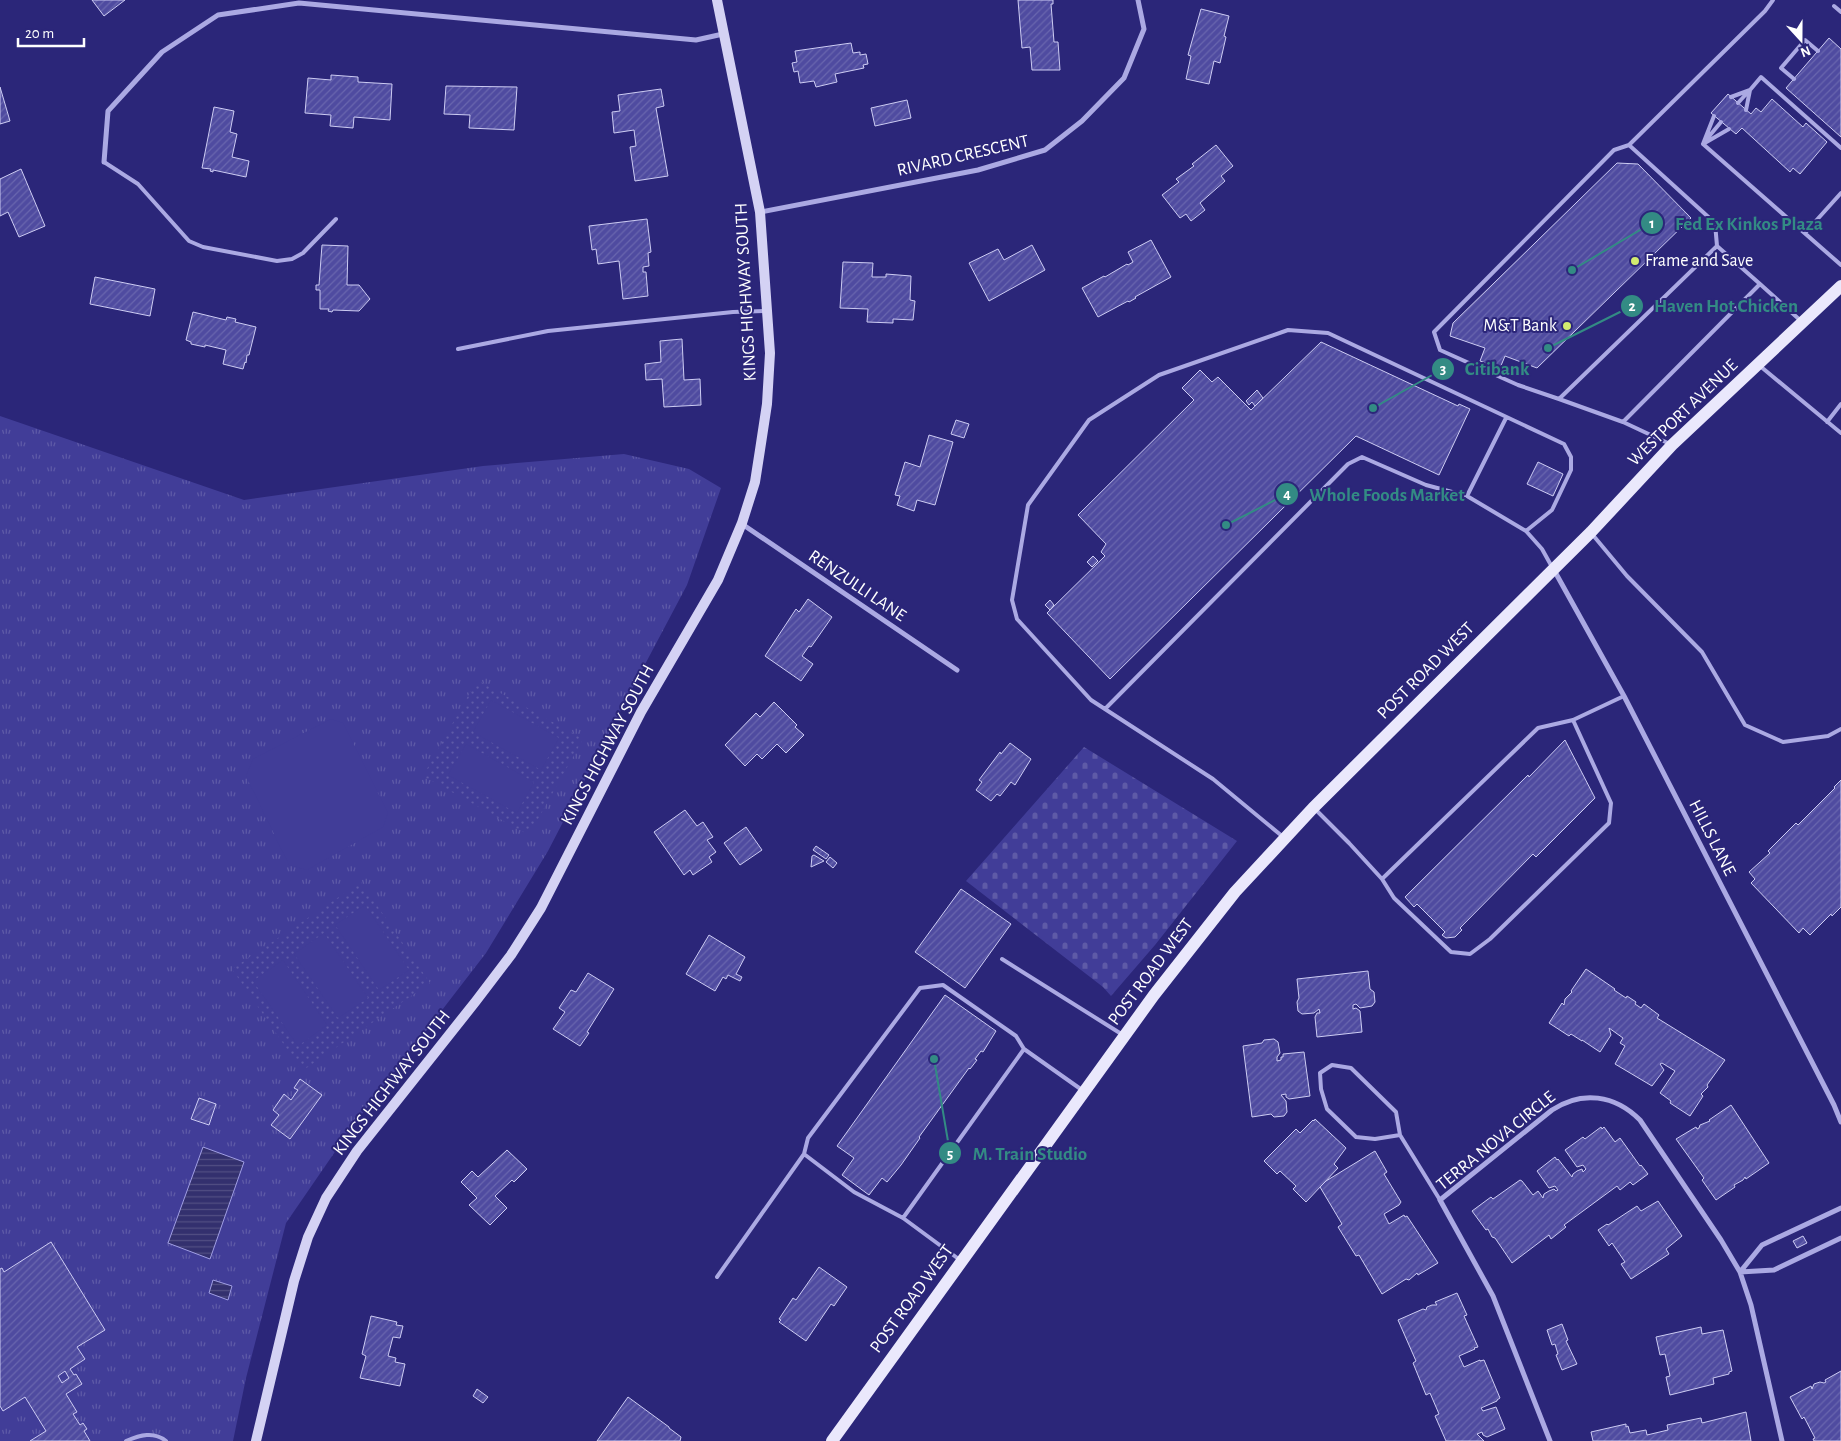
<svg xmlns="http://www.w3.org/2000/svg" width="1841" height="1441" font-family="'Alegreya Sans',sans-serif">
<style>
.grass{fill:url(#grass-tufts)}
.cemetery{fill:url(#cemetery-stones)}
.park{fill:url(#park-dots)}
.pitch{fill:#413d98}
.water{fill:url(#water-rules);stroke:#a09ee4}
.building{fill:url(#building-hatch);stroke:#cdccf3;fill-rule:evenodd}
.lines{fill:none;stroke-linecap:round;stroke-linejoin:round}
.lane{stroke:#aba9e3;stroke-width:4}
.street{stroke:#aba9e3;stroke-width:5}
.secondary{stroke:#d4d2f4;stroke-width:10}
.primary{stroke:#eae8fc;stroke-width:12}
.poi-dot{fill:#d2eb6f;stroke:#2b2679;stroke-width:2}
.labels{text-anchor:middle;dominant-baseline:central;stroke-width:4;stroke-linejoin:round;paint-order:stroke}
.street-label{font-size:18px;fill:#fff;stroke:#2b2679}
.poi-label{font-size:18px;fill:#fff;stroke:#2b2679;text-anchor:start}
.leader{fill:none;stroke:#338b84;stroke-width:2}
.callout-dot{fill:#338b84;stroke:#2b2679;stroke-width:2}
.mark-label{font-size:15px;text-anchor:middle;font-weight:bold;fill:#fff}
.callout-label{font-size:19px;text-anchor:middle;font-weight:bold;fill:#338b84;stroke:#2b2679;stroke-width:4;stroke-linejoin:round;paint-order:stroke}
</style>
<defs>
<pattern id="grass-tufts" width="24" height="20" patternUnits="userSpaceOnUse" patternTransform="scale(1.25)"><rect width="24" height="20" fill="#413d98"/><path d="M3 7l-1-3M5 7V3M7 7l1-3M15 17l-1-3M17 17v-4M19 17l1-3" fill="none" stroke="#5e5aa7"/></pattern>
<pattern id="cemetery-stones" width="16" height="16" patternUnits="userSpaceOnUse" patternTransform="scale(1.25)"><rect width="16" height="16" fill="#413d98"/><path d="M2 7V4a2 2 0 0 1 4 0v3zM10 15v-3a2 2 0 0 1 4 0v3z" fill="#5e5aa7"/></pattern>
<pattern id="park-dots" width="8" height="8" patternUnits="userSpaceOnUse" patternTransform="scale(1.25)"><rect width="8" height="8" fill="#413d98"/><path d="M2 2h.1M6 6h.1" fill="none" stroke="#5e5aa7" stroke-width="1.8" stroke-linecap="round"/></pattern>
<pattern id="water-rules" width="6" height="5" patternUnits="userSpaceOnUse" patternTransform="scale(1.25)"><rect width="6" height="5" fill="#33306e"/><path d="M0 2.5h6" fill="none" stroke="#524f84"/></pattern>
<pattern id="building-hatch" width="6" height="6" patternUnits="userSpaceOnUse" patternTransform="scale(1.25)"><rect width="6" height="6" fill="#4f4ba0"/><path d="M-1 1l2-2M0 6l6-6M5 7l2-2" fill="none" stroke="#6966ae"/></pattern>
</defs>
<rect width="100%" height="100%" fill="#2b2679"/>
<path class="grass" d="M0,416L244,500L483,466L624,454L689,469L721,488L687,585L633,687L548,851L486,953L352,1127L286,1223L246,1378L233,1441H0Z"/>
<path class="cemetery" d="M1084,747L1237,841L1155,945L1111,996L1103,987L966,881Z"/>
<path class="park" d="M477,680L583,739L529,835L423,776Z
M361,882L430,983L302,1071L232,969Z"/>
<path class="pitch" d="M491,700L559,738L541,770L473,732Z
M331,719L343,723L388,813L383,827L307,870L289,865L246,776L253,759Z
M466,744L534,782L517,813L448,775Z
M365,905L409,970L379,990L335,925Z
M324,933L368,998L338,1018L294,954Z
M283,960L327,1025L298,1046L253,981Z"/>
<path class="water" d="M203,1147L244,1162L210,1259L168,1243Z
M213,1280L232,1286L228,1300L209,1293Z"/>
<path class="building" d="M92,0H125L104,16Z
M1018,0H1053V4H1051L1054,42H1058L1060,70H1032L1030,47L1022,48Z
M1201,9L1229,16L1224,36L1226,37L1220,63L1214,61L1209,84L1186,79L1191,56L1188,55Z
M1829,38L1841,49V137L1786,88Z
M851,43L853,53L860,52V55L866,54L868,64L863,65L864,68L835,74L837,82L816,87L814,81L800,83L798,71L794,72L792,63L797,62L795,51Z
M331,75L358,77V82L392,84L390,120L354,117L353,128L330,126L331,115L305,113L308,78L331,80Z
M446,86L517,87L514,130L469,128L470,115L444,114Z
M0,87L10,121L0,124Z
M661,89L664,106L656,108L668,176L635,181L630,147L636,146L634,130L614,133L612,112L620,111L618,95Z
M1728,94L1751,114L1756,108L1761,112L1772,99L1803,127L1806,123L1827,142L1800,174L1793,168L1790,172L1742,128L1736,134L1711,113Z
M907,100L911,118L875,126L871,108Z
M214,107L234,111L230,132L237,134L232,157L249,161L246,177L213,170V172L210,171L211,169L202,168Z
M1216,145L1233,166L1221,176L1225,181L1200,203L1205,210L1191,221L1186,214L1180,218L1162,195L1179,182L1176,179L1194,166L1192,164Z
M1617,163L1638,164L1691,218L1537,368L1505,356L1500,368L1480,361L1485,348L1450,336L1453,323Z
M21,169L45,226L19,237L8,212L0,216V179Z
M647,219L651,252L648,253L649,266L643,267V272H646L648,296L623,299L619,261L598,264L596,249L592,250L589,226Z
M1151,240L1171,277L1135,297L1136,298L1129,302L1128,301L1098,317L1082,288L1104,276L1105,277L1127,264L1128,265L1133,262L1128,252Z
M322,245L348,246L347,285H359L370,299L359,311L333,310L332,312L328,311L329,309H320V290H316V285H319Z
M1032,245L1045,270L989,301L969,263L998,249L1004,260Z
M843,262L873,263L872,277H886V274L911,276L910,300L915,301L913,320L893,319V323L867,322L868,309L840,308Z
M95,277L155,289L150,316L90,304Z
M193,312L226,320L227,317L236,319L235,322L256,327L249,355H247L246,363L245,362L243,369L223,364L226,350L205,345V347L191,344V342L186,340Z
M682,339L684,380L700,379L701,405L664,407L662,379L646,380L645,364L661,362L660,341Z
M1321,342L1458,406L1459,404L1470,409L1439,475L1356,436L1110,679L1047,613L1105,556L1101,552L1106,544L1078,515L1194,400L1182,388L1200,370L1212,382L1218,377L1251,410Z
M1257,390L1263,398L1255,406L1252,402L1249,405L1246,401Z
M956,420L969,424L964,438L951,434Z
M929,435L953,442L935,505L917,500L914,511L897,505L900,496L895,495L905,462L920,467Z
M1538,462L1563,474L1553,496L1527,484Z
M1093,556L1098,561L1092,567L1087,562Z
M808,599L832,617L811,647L809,646L802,656L813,664L801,681L765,656L796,609L799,612Z
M1050,600L1054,605L1050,610L1045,605Z
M774,702L797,725L795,727L804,735L786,753L777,744L762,759L757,754L745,766L725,745L756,713L760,717Z
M1565,740L1595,798L1536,857L1533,854L1460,928L1462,930L1455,937L1446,938L1442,935L1445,932L1417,904L1414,907L1405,897L1528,775L1529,777Z
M1010,743L1031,759L1015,785L1011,782L1000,796L997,794L991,801L976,790L982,782L979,780L1000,752L1001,754Z
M1841,780V907L1832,916L1831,914L1810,935L1803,928L1799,933L1751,883L1755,879L1749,872L1770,853L1768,851L1796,823L1798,825L1835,788L1834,787Z
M685,810L697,826L703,822L713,837L707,840L716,852L709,857L712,862L693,875L690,870L684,875L654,832Z
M746,827L762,850L740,865L724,843Z
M816,846L829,855L826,859L813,850Z
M814,855L824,861L811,867L812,856Z
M830,857L837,863L833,868L826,862Z
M961,889L1011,924L965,988L915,952Z
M709,935L745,957L736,974L742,977L740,981L728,975L726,979L723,977L715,991L686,974Z
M1586,969L1615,989L1614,990L1626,998L1627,996L1636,1002L1635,1004L1641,1008L1644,1004L1659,1015L1657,1018L1725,1060L1707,1085L1708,1087L1701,1094L1703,1096L1690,1116L1670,1103L1671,1101L1660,1093L1675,1071L1662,1063L1660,1064L1664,1070L1652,1086L1615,1064L1625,1046L1620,1043L1623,1038L1609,1028L1611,1035L1600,1052L1582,1040V1041L1571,1034L1569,1036L1549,1023L1562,1003L1564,1005L1565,999L1572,992L1571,991Z
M1368,971L1370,989L1374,992L1375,1002L1372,1006L1360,1008L1356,1004L1353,1005V1009L1356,1008L1360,1011L1362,1032L1317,1037L1315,1017L1317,1013H1320L1319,1009L1314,1013L1302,1014L1298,1011L1297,1002L1299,998L1297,979Z
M588,973L614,989L587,1032L589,1033L580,1046L553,1029L565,1012L559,1008L571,990L576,992Z
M945,995L996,1031L983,1052L981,1051L975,1059L977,1060L970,1069L969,1068L919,1137L920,1138L901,1165L887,1182L882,1178L869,1195L842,1175L854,1158L837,1146Z
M1274,1039L1278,1042L1280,1053L1277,1057V1061L1281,1060V1057H1283V1054L1304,1052L1310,1096L1289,1099L1286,1097V1094L1281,1095L1286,1101L1287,1112L1284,1116L1274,1117L1271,1114L1252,1117L1243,1046L1262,1043L1264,1040Z
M300,1079L322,1095L290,1139L271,1125L279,1115L273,1110L284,1094L291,1100L298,1090L294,1088Z
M199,1098L216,1104L209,1125L191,1119Z
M1731,1105L1769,1163L1746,1179L1745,1177L1743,1180L1734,1185L1735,1187L1716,1200L1702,1180L1704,1178L1676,1139L1696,1127L1697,1129L1699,1128L1700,1125L1710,1121L1709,1120Z
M1315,1119L1346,1148L1334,1164L1338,1168L1306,1202L1293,1189L1296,1186L1280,1171L1277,1174L1264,1161L1296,1129L1300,1133L1313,1120L1314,1121Z
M1601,1127L1602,1129L1604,1127L1615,1142L1620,1138L1640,1166L1641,1165L1648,1174L1633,1185L1630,1182L1620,1190L1617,1186L1564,1225L1566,1227L1551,1239L1549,1235L1512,1263L1495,1238L1492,1237L1488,1229L1486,1230L1472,1211L1491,1197L1493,1199L1520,1180L1522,1181L1533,1195L1538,1191L1543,1198L1544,1194L1549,1191L1554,1189L1556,1191L1558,1190L1555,1186L1549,1188L1537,1171L1555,1157L1557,1160L1558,1159L1572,1177L1573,1174L1577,1171L1582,1169L1583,1172L1586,1169L1583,1165L1577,1167L1565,1150L1583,1137L1585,1139Z
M507,1150L527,1169L514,1182L512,1180L495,1196L507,1208L490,1225L469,1205L477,1198L461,1182L472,1171L478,1177Z
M1375,1151L1387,1172L1384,1174L1401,1202L1399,1205L1384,1214L1389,1224L1404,1215L1405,1217L1407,1216L1438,1263L1418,1275L1417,1273L1409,1280L1406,1279L1382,1294L1359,1255L1356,1256L1338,1227L1342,1224L1320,1187L1326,1181Z
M1658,1201L1682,1236L1666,1249L1669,1254L1631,1279L1621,1264L1625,1262L1612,1243L1609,1246L1598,1230L1607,1224L1608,1225L1637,1206L1641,1211Z
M1803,1236L1807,1243L1797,1248L1793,1241Z
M51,1242L105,1330L77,1347L85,1359L70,1369L74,1375L76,1374L82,1384L66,1394L77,1412L73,1414L80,1425L83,1423L87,1429L84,1431L90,1441H30L46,1431L25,1397L3,1411L0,1406V1269L2,1268L4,1272ZM65,1371L69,1378L62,1383L58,1376Z
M819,1267L847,1287L834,1306L831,1304L806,1341L779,1322L781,1320L779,1319L793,1298L796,1300Z
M1457,1293L1467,1315L1464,1316L1478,1347L1474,1348L1475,1349L1459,1356L1464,1367L1480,1360V1361L1484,1360L1500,1398L1497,1400V1401L1481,1408L1483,1411L1496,1407L1505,1429L1487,1437L1483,1435L1482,1432L1477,1434L1484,1441H1446L1435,1416L1439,1414L1430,1393L1426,1395L1413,1363L1416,1361L1398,1320L1423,1309L1426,1310L1427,1307L1432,1305H1437L1435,1302Z
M371,1316L397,1322L396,1325L403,1326L400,1338L393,1337L388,1356L396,1358L395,1362L405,1364L400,1386L360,1378L366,1356L362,1354Z
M1562,1324L1568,1340L1566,1341L1577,1364L1562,1370L1556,1355L1558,1354L1555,1344L1552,1345L1547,1330Z
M1701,1327L1702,1334L1723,1330L1732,1371L1729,1372V1374L1713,1378L1714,1384L1670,1395L1666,1377L1670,1376L1665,1354L1660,1355L1656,1337Z
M1841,1371V1441H1814L1813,1439L1815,1438L1804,1417L1802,1419L1790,1397L1811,1386L1812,1389L1814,1384L1820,1382L1824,1383L1826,1382L1825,1380Z
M477,1389L488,1397L483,1403L473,1396Z
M628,1397L669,1427V1428L681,1437L680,1441H597Z
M1746,1412L1751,1441H1593L1591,1432L1626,1424V1427L1628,1426L1630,1433L1646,1430L1647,1435L1668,1430L1667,1425L1701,1418L1702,1423Z"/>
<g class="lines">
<path class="lane" d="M1834,6L1841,12
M1794,79L1781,68L1805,40L1818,51
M1731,97L1750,90
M1738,103L1748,92
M1746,110L1750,90L1761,77L1841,148
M1706,140L1721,122
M1703,144L1841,265
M1703,144L1729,129
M1703,144L1714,116
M1629,145L1765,11L1773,0
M104,162L138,184L189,241L203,247L277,261L292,259L303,253L336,219
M1805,233L1841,193
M458,349L548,331L733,312L767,311
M1760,366L1841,433
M1559,399L1518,385L1440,350L1434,332L1614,150L1629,145L1715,223L1717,246
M1506,418L1467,496L1526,531L1542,549L1552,567
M1623,422L1559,399L1717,246L1760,284
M1827,422L1841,404
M1670,444L1623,422L1760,284L1801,321
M1592,534L1627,576L1702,652L1745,725L1783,742L1828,736L1841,729
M1105,709L1348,464L1362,457L1426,485L1467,496
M1573,720L1611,803L1609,823L1490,939L1470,954L1451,952L1394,898L1382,879L1538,728L1573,720L1624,696
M1315,809L1349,843L1382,879
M1282,836L1213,779L1091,700L1017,619L1012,600L1028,505L1089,420L1159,375L1288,330L1328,333L1564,444L1571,457V470L1552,510L1526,531
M1002,959L1123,1035
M1400,1135L1375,1139L1356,1137L1327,1109L1321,1089L1320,1073L1332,1065L1351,1068L1396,1112L1400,1135L1440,1200
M903,1218L1024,1049L1082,1090
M960,1260L903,1218L854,1192L804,1154L808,1138L920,988L943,985L1016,1036L1024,1049
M717,1277L804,1154
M126,1441C140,1435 154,1431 166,1441"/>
<path class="street" d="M104,162L108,111L162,52L218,15L299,3L696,40L723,34
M761,212L978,170L1045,150L1082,121L1124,78L1144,29L1138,0
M742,524L957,670
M1554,570L1624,696L1834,1105L1841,1122
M1841,1208L1762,1245L1740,1272L1774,1270L1841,1238
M1550,1441L1493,1296L1440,1200L1552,1110C1582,1090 1615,1095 1640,1120L1721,1240L1740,1272L1751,1305L1782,1441"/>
<path class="secondary" d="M256,1441L294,1281L308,1237L326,1198L357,1151L476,1001L511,955L541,908L641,712L718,580L742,523L755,482L760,450L767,404L770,353L760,212L717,0"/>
<path class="primary" d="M832,1441L1154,995L1235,892L1313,808L1591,532L1672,445L1841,286"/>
</g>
<g class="poi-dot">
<circle cx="1635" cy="261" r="5"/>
<circle cx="1567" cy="326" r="5"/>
</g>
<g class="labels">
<g class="street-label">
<text transform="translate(963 156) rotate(-13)">RIVARD CRESCENT</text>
<text transform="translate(746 292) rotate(-93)">KINGS HIGHWAY SOUTH</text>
<text transform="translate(1683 413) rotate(-44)">WESTPORT AVENUE</text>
<text transform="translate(857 586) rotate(34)">RENZULLI LANE</text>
<text transform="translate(1426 671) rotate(-45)">POST ROAD WEST</text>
<text transform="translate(608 745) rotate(-62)">KINGS HIGHWAY SOUTH</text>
<text transform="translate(1712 838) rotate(63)">HILLS LANE</text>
<text transform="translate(1151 972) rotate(-53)">POST ROAD WEST</text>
<text transform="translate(392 1083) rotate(-52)">KINGS HIGHWAY SOUTH</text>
<text transform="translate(1496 1141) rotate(-39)">TERRA NOVA CIRCLE</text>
<text transform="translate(912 1299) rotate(-54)">POST ROAD WEST</text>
</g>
<g class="poi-label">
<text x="1645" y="261">Frame and Save</text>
<text x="1557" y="326" text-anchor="end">M&amp;T Bank</text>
</g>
</g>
<path class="leader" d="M1572 270L1652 223M1548 348L1632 306M1373 408L1443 369M1226 525L1287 494M934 1059L950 1153"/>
<g class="callout-dot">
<circle cx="1572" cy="270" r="5"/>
<circle cx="1548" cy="348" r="5"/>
<circle cx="1373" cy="408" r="5"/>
<circle cx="1226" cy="525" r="5"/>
<circle cx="934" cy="1059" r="5"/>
<circle cx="1652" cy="223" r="12"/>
<circle cx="1632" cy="306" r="12"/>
<circle cx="1443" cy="369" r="12"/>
<circle cx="1287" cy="494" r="12"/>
<circle cx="950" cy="1153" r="12"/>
</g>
<g class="mark-label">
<text x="1652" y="228">1</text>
<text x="1632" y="311">2</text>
<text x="1443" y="374">3</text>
<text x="1287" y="499">4</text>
<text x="950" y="1159">5</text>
</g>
<g class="callout-label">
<text x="1749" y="230">Fed Ex Kinkos Plaza</text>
<text x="1726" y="312">Haven Hot Chicken</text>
<text x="1497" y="375">Citibank</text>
<text x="1387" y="501">Whole Foods Market</text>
<text x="1030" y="1160">M. Train Studio</text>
</g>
<g transform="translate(1801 40) rotate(159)" stroke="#2b2679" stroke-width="4" paint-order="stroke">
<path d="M0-4L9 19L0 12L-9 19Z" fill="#ffffff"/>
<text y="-8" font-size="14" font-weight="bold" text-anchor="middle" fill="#ffffff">N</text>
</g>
<path d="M18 38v8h66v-8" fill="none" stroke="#ffffff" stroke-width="2.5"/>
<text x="25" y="38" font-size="15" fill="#ffffff" stroke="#2b2679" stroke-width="4" paint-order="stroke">20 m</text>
</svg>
